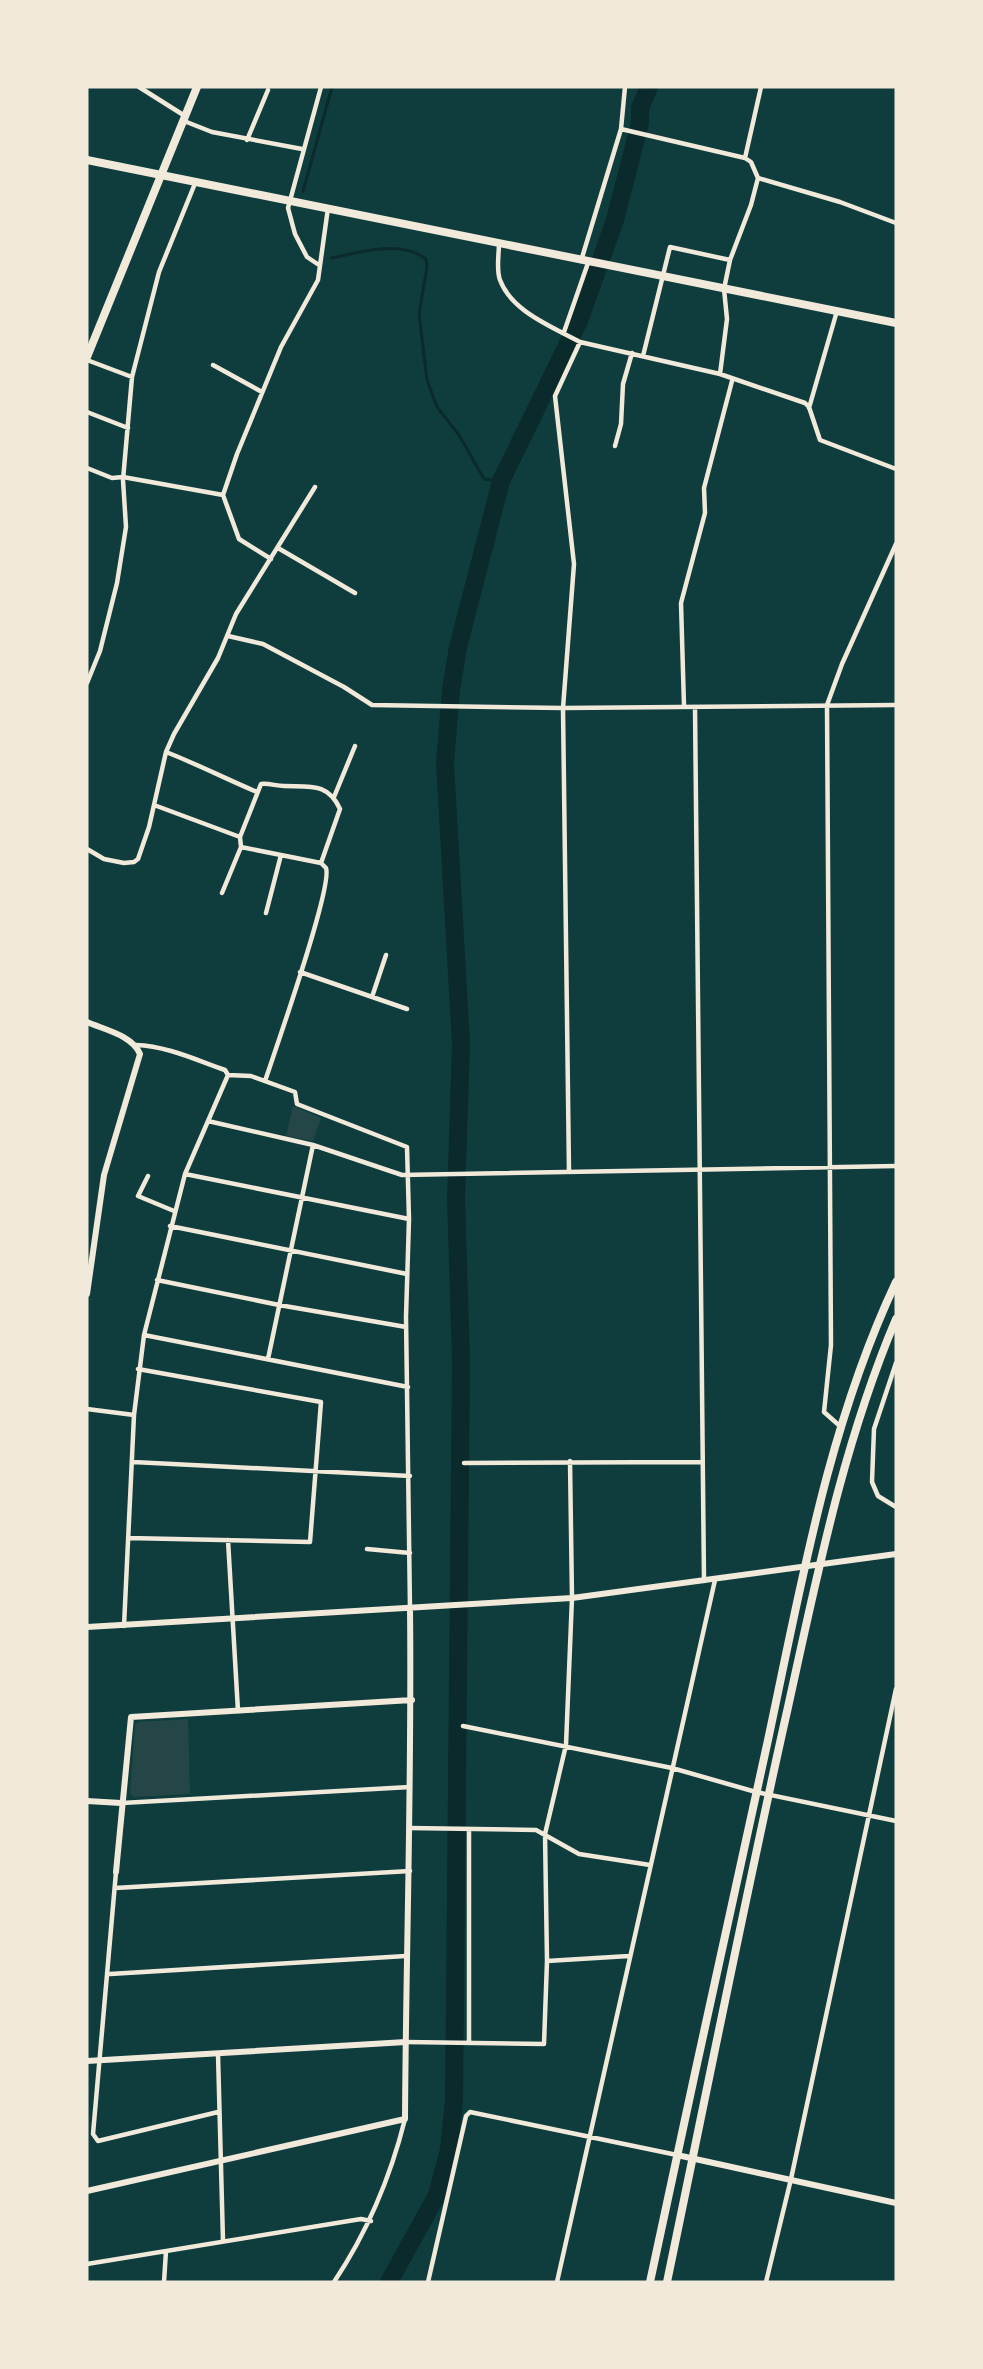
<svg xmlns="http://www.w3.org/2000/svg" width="983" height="2369" font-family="'Archivo Narrow',sans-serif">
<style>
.green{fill:#244646}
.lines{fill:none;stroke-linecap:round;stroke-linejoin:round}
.stream{stroke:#0a2a2b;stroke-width:3}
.river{stroke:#0a2a2b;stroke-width:18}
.minor{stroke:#f1e9da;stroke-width:4.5}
.tertiary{stroke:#f1e9da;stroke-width:6}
.primary{stroke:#f1e9da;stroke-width:8}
</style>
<rect width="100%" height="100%" fill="#0f3d3e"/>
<path class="green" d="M293,1106L321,1118L313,1141L286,1136Z
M188,1719L190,1794L133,1797L130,1793L135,1725L138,1722Z"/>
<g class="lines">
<path class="stream" d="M303,191L332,87
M331,258C360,253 400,239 426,259L427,267L419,314L427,380L437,407L459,435L484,479L501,481"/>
<path class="river" d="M389,2282L437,2195L449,2150L454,2100L461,1361L456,1198L461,1044L445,763L451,690L458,647L501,481L579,321L615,220L640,123V108L649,87"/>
<path class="minor" d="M139,87L185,116
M184,121L212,132L302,149
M621,129L745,158
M247,140L268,90
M758,178L840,202L896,223
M499,243C499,254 496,270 500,280C512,312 553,327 580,342L720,374L805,403L809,407L820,440L896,469
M581,261L621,129L625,87
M319,265L307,257L295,234L288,208L321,87
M564,332L588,263
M643,356L670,247L730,260
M87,360L132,377
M213,365L262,392
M720,374L727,319L724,289L730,260L751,205L758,178L751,162L745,158L761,87
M809,408L837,311
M87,412L128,428
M615,446L621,424L623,384L632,353
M87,468L112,478L123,477L223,495
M278,548L355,593
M271,559L239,539L223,495L237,454L281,347L318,280L328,208
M228,636L263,644L344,687L372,705L563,708L896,705
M87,683L100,651L117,583L126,527L123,480L132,377L159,272L196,181
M684,706L681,603L705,513L704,488L732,381
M695,707L704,1581
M166,752C197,764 226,779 257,792
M334,797L355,746
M154,805L240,837L241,847L321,863L326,868C333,886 275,1051 265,1081
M240,837L261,784C269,783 276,786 284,786C309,787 328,782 340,809L321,863
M87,849L104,859L124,863L134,862L138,859L149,827L166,752L174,734L218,658L236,614L315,487
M222,893L241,847
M266,913L281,855
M300,972L407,1009
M372,997L386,955
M228,1075L251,1076L295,1092L297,1104L407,1147L409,1219L406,1317L410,1609
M208,1121L313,1145L402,1175L896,1166
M569,1172L563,708L574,564L555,396L580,342
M185,1174L409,1219
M148,1176L138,1196L174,1211
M170,1226L407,1274
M157,1280L279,1305L406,1327
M144,1335L408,1387
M268,1359L313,1145
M896,1363L874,1429L872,1482L878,1496L896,1507
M87,1409L134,1415
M841,1427L824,1412L831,1345L827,705L842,664L896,544
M133,1462L410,1476
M464,1463L702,1462
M128,1538L310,1542L321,1402L138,1369
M228,1540L238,1711
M367,1549L410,1553
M124,1626L134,1415L144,1335L185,1174L228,1075L225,1070C196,1060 167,1046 136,1045
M463,1726L672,1768L756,1792L896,1821
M122,1803L410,1787
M409,1828L536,1830L579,1854L650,1865
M116,1872L93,2134L98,2141L218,2112
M115,1888L410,1871
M547,1961L629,1956
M110,1974L406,1956
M406,2042L544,2044L547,1961L545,1834L566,1745L572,1598L570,1461
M469,2043V1830
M218,2054L223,2241
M87,2264L361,2219L371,2221
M164,2282L166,2251
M334,2282C368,2231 390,2179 405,2119
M428,2282L466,2116L470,2112L677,2155
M557,2282L715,1580
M766,2282L791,2179L896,1689"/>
<path class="tertiary" d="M87,1022C105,1030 132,1035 140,1054L104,1175L87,1294
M87,1627L572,1598L896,1554
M87,1801L121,1803
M116,1872L131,1717L412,1700
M87,2061L406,2042
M677,2155L896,2203
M87,2191L405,2119C406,1949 412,1779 410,1609"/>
<path class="primary" d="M87,160L896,323
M87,357L197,87
M650,2282C688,2101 729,1921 768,1740C801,1586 828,1426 896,1282
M667,2282C707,2090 745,1898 788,1707C817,1576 843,1444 896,1319"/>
</g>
<rect width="983" height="2369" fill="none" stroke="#f1e9da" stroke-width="177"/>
</svg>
